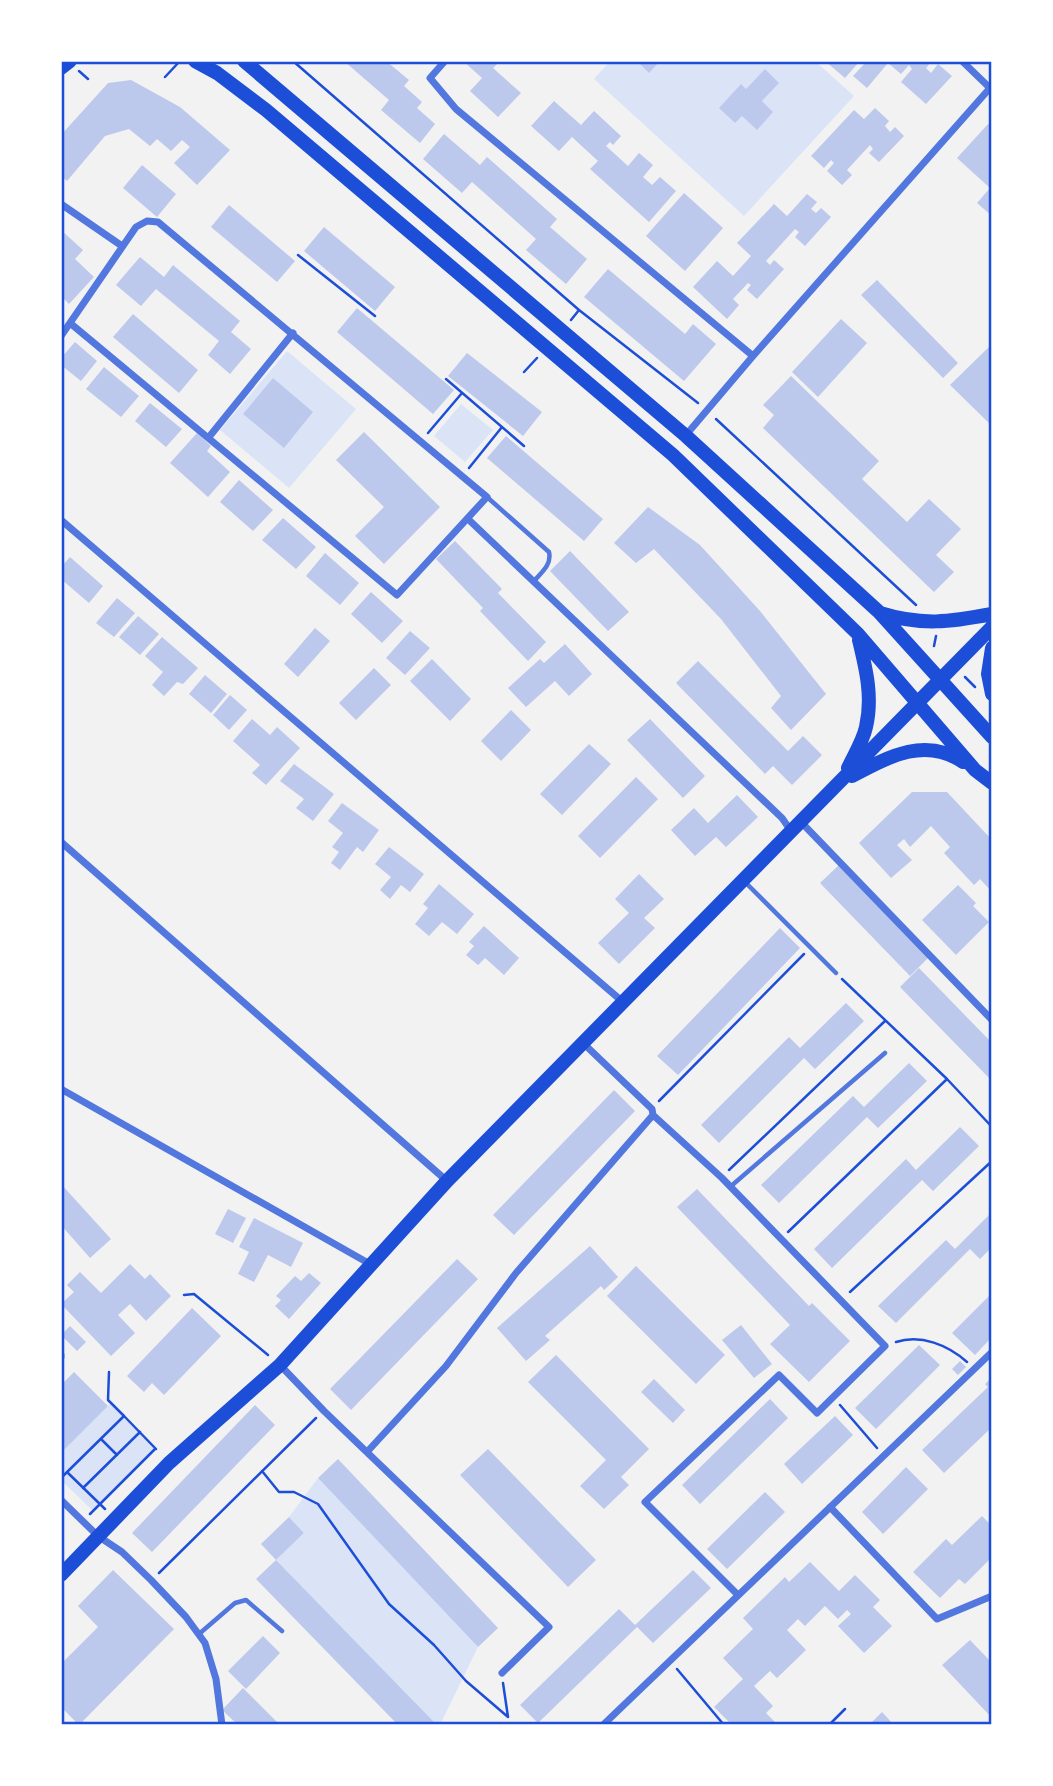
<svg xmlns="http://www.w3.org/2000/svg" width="1053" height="1786" font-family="Cabin,sans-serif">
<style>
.green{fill:#dbe4f7}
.building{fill:#bdc9ec}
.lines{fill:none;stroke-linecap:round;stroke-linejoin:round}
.path{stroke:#1d4ed8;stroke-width:2.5}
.service{stroke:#5277de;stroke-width:4.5}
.minor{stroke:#5277de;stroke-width:7}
.secondary{stroke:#1d4ed8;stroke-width:14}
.neatline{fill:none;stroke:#1d4ed8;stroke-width:2.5}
</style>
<rect width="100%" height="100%" fill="#f2f2f2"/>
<path class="green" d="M610,61H815L854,96L744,216L594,79Z
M287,351L356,409L289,488L220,430Z
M461,404L493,430L465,462L434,436Z
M110,1404L155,1449L93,1511L61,1480V1453Z
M318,1478L478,1647L440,1725H437L276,1560L304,1533L289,1517Z"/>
<path class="building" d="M344,61H386L409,80L404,86L422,102L417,108L435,124L420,143L381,110L389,100Z
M463,61H500L493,68L521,93L498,117L470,91L482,78Z
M637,61H660L649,73Z
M825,61H860L845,78Z
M863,61H932L926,68L931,73L938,64L952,76L926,104L901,82L912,69L909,65L901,74L888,63L867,88L853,76L865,63Z
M765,69L779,83L762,101L773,112L757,130L742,116L735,123L719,108L741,84L746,89Z
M131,80L180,107L230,150L197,185L174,163L190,147L182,140L171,151L157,139L150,146L129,129L105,136L67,181L61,176V135L108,83Z
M554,101L581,125L594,111L621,136L613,145L610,142L606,146L628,166L639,153L653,165L643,177L652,185L660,177L676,191L649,222L590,169L598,161L572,137L559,151L531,126Z
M875,108L889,121L885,126L890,132L895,127L904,136L879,162L869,153L873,149L870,145L847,170L852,175L842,185L827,171L834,163L831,160L824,168L811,156L854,110L864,119Z
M988,124L992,127V216L977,203L990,188L957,158Z
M444,134L480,165L487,157L557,219L550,227L587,259L566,284L526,250L536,239L472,182L462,193L423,159Z
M142,165L176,194L157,217L123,188Z
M684,193L723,228L685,271L646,236Z
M807,194L817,202L811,209L816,213L821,208L831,217L805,246L795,237L799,232L795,229L766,261L770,265L774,260L784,269L757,299L747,290L751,285L748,283L733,299L739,305L727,319L693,287L717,261L733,276L751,256L737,243L774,204L787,216Z
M229,205L295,261L277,282L211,227Z
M324,227L395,287L375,311L304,251Z
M61,230L83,250L75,259L94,277L69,304L61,296Z
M140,257L164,277L173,265L240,321L231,332L251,349L230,374L208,355L219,341L156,289L141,306L116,285Z
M608,269L685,334L693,324L716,344L684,381L584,297Z
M877,280L958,363L943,378L861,295Z
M357,308L454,390L433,414L337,332Z
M133,314L198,370L179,393L113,337Z
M841,319L867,343L818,397L792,372Z
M75,342L97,361L81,381L61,365V358Z
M992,344V426L950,385Z
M467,353L542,412L523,436L448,376Z
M104,367L139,396L121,417L86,389Z
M791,376L879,461L862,479L907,522L929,499L961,529L936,555L954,572L934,592L763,428L774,415L763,405Z
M273,378L313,412L284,448L243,414Z
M150,403L182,429L166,447L135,421Z
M364,432L440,507L384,564L355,536L384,507L336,460Z
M197,433L211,446L207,451L230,472L208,497L170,463Z
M506,436L603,519L584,541L487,458Z
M239,480L273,510L253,531L220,502Z
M648,507L700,545L760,611L826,694L791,730L771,708L781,696L721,619L654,549L636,563L614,543Z
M283,518L316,547L296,569L262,540Z
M455,541L502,589L498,593L546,642L528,661L480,611L483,608L436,559Z
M570,551L629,612L608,631L550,571Z
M325,553L359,583L340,605L306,576Z
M70,557L103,586L89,603L61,579V567Z
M371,592L403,621L382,643L351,614Z
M117,598L135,613L114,637L96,623Z
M138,616L159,634L140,655L119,637Z
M315,628L330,641L298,677L284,664Z
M410,631L430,648L405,675L386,658Z
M162,637L198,668L183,684L177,682L164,696L152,685L163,672L145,656Z
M565,644L592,674L569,696L555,681L526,707L508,688L540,659L544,663Z
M432,659L471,699L450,721L410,681Z
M698,661L788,751L803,736L822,755L792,785L773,766L765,774L676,683Z
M374,668L391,685L356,720L339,703Z
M205,675L227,694L211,713L189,694Z
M230,695L247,710L229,730L213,715Z
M511,710L531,730L501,761L481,741Z
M252,719L270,735L277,727L300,748L266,785L252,773L260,765L233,741Z
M650,719L705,776L683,798L627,740Z
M589,744L611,764L562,815L540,794Z
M294,764L334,794L313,821L296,808L304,799L280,781Z
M636,777L658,799L600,858L578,836Z
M912,792H947L992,840V892L980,879L974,885L944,853L950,847L931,826L910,847L904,839L897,845L912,860L891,878L859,843Z
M737,795L758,817L726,847L716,837L695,856L671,830L694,808L708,823Z
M342,803L379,830L363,852L357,847L340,870L331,863L339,852L332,847L343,833L328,821Z
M389,847L424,874L410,892L401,885L390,899L380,890L391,877L375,864Z
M840,864L929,957L910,976L820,883Z
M639,874L664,899L644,918L655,928L619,964L598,943L629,913L615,899Z
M439,884L474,914L457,934L442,922L429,936L415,924L428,908L423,904Z
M958,885L976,903L973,906L989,922L956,955L922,920Z
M484,926L519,958L504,975L485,958L478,965L466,955L474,946L469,942Z
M780,928L800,948L678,1075L657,1056Z
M919,968L992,1043V1081L900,987Z
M846,1003L864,1021L815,1069L804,1058L719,1143L701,1125L789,1037L800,1048Z
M909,1063L927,1081L878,1128L867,1117L779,1203L761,1185L853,1096L864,1107Z
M614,1090L635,1111L514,1235L493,1215Z
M960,1127L979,1146L933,1191L922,1180L832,1268L814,1249L906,1159L916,1170Z
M61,1184L111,1239L90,1258L61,1225Z
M697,1189L809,1306L812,1303L850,1341L809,1382L770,1344L790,1325L677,1207Z
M228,1209L246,1218L233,1243L215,1234Z
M992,1212V1247L980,1259L970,1249L896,1323L878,1306L946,1240L955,1249Z
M254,1218L303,1243L291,1267L268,1255L254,1282L238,1274L249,1252L239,1247Z
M590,1246L618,1277L604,1290L601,1286L545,1336L550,1340L526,1361L497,1328Z
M457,1259L478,1279L351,1410L330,1389Z
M130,1264L145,1279L150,1274L171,1296L146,1321L130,1304L118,1315L135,1333L111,1356L61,1304L74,1292L67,1285L80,1272L101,1293Z
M636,1266L725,1355L696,1384L607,1296Z
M309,1273L321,1283L289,1319L275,1306L281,1300L276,1296L295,1276L301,1281Z
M992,1293V1337L975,1355L952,1333Z
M192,1308L221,1336L164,1395L152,1383L144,1392L127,1376Z
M741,1325L772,1364L754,1378L722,1340Z
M70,1326L86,1342L77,1351L61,1335Z
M919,1345L940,1365L876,1429L855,1408Z
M556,1355L649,1449L621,1477L629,1485L604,1509L580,1486L606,1460L528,1382Z
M960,1361L966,1367L958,1375L952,1369Z
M74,1372L108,1406L61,1453V1385Z
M992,1377V1427L944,1473L922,1450L988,1387L985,1384Z
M654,1379L685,1410L673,1423L641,1392Z
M770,1399L788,1418L700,1504L682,1485Z
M255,1405L275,1425L152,1552L132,1533Z
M835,1416L853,1435L802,1484L784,1464Z
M488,1449L596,1560L568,1587L460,1475Z
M338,1459L498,1628L478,1647L318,1478Z
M906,1467L928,1489L883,1534L862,1512Z
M765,1492L785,1512L727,1569L707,1549Z
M982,1516L992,1526V1557L965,1584L959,1579L940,1598L913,1572L946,1539L952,1545Z
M289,1517L304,1533L276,1560L261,1544Z
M276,1560L437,1725H398L256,1579Z
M810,1562L839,1591L855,1575L880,1600L873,1607L892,1626L864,1653L838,1626L851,1614L847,1610L838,1619L825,1606L805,1626L798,1619L787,1630L806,1650L777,1678L770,1671L754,1686L773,1706L766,1713L778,1725H732L714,1707L743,1679L723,1658L753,1629L743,1618L785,1577L789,1582Z
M113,1570L174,1629L79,1725L61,1707V1664L98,1627L78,1606Z
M693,1570L711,1588L653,1643L637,1627L538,1723L520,1705L619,1609L635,1625Z
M263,1636L280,1653L246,1689L228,1671Z
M970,1640L992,1663V1718L942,1665Z
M243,1688L280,1725H238L222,1710Z
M882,1712L894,1725H869Z"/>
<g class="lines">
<path class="path" d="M293,61L579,310L571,320
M79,71L88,79
M165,77L180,61
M298,255L375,316
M579,310L698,403
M524,372L537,358
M446,379L524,446
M716,419L916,605
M428,433L462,393
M469,468L502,427
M934,646L936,636
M965,677L975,687
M842,979L947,1079L992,1127
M659,1101L804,954
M729,1170L885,1021
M788,1232L947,1079
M850,1292L992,1161
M184,1295L194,1294L268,1355
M896,1342C921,1334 948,1345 967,1362
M840,1405L877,1448
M124,1416L156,1449
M102,1440L117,1455
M262,1471L279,1492H294L318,1504L389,1604L434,1645L466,1681L508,1717
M67,1472L105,1509
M61,1478L124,1416L108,1400L109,1372
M83,1488L140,1432
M90,1514L155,1449
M159,1573L316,1418
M677,1669L724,1725
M503,1683L508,1717
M829,1725L845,1709"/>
<path class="service" d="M487,497L549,552C552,565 541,573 533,582
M745,882L836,973
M730,1187L885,1053
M199,1634L235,1603L246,1600L282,1631"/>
<path class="minor" d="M445,61L430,78L456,109L753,356
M962,61L992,90
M61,204L122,246
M61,336L136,227L147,221L158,222L487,497L397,595L70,323
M686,435L753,356L990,88
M209,437L293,333
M468,519L782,818L791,831
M61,520L623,1002
M801,822L992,1020
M61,842L447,1181
M583,1043L652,1109L653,1115L722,1178L885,1346L817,1413L779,1375L645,1502L738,1595
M61,1089L370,1264
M61,1355V1357
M280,1365L324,1411L549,1627L502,1673
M367,1452L446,1366L516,1273L653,1115
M61,1500L98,1536L122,1552L151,1580L186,1617L205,1643L216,1679L222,1725
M830,1507L937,1619L992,1596
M603,1725L992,1352"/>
<path class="secondary" d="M195,61L217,73L266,110L673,455L858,634L975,770L992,783
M244,61L686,436L879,612L992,737
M61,68L70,61
M880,613C922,626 950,622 992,614
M992,648L988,674L992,694
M848,768C854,755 863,741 866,727C873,697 866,669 859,640
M852,776C888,757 925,736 963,762
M61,1575L169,1463L280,1365L447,1181L992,627"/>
</g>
<rect width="1053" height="1786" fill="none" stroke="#ffffff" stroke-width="126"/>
<rect x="63" y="63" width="927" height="1660" class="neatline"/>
</svg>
